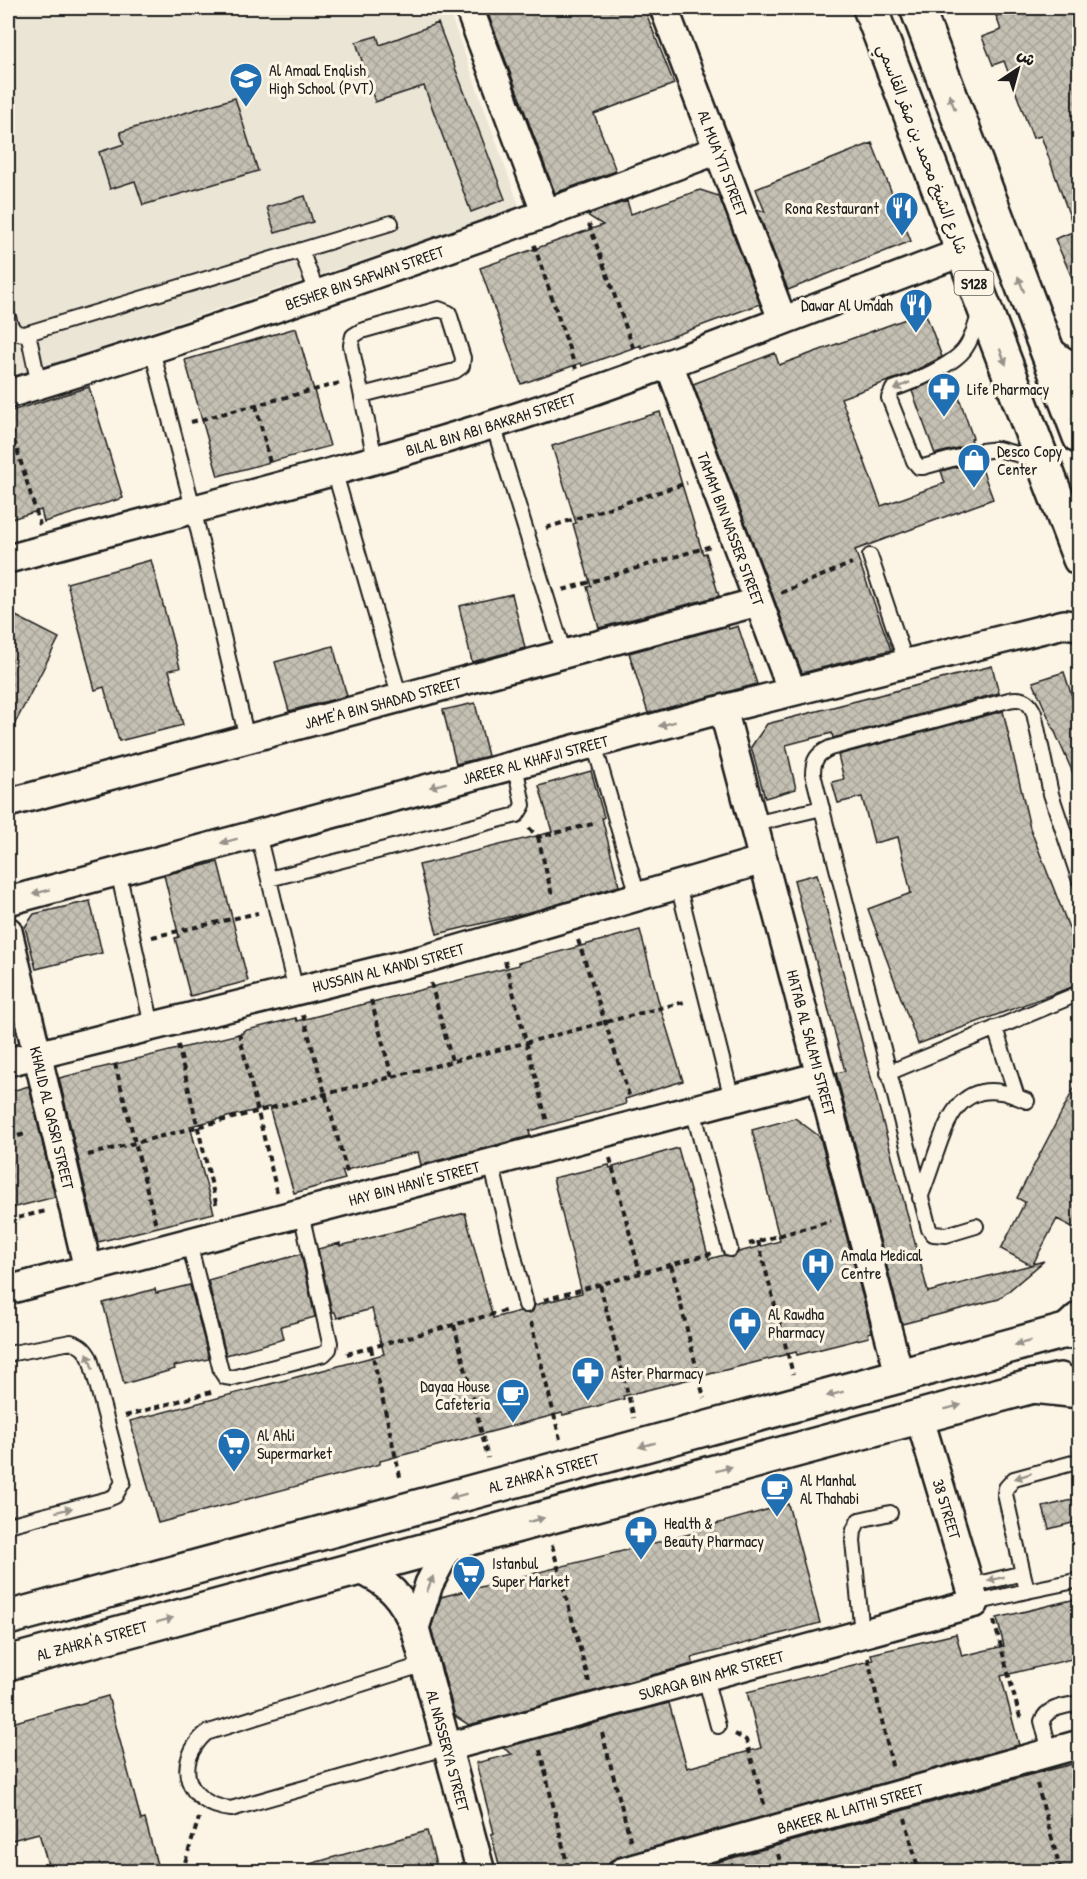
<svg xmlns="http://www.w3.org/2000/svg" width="1087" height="1879" font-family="'Patrick Hand','Playpen Sans Arabic',sans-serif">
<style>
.built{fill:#ebe5d6}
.building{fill:url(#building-cross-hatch);stroke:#1c1c1c;stroke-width:1.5}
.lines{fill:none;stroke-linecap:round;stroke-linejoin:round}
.service-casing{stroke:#1c1c1c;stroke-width:18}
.minor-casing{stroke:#1c1c1c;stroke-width:32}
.secondary-casing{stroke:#1c1c1c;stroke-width:38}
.primary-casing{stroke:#1c1c1c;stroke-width:38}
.path{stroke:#1c1c1c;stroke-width:4;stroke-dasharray:6 4.5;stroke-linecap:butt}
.service{stroke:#fcf5e5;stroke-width:14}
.minor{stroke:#fcf5e5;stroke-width:27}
.secondary{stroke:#fcf5e5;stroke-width:33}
.primary{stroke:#fcf5e5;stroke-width:33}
.oneway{fill:#97938b}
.labels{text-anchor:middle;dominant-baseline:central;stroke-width:6;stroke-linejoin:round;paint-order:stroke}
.shield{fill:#fcf5e5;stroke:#5f5d58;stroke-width:1.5}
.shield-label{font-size:15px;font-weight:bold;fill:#1c1c1c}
.poi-label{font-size:16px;fill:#1c1c1c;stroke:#fcf5e5;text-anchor:start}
.street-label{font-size:16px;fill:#1c1c1c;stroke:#fcf5e5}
</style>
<defs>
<pattern id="building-cross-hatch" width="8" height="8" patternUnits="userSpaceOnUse" patternTransform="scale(1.5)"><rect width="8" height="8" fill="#c4c0b3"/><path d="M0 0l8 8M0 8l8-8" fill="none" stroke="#a8a499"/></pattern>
</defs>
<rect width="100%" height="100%" fill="#fcf5e5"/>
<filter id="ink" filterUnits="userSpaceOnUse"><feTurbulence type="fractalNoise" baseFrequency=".0167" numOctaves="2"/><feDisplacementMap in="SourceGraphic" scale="12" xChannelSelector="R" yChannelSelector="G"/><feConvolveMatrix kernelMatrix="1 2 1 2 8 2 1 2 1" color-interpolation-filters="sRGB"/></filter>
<g filter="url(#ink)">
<path class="built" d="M8,8H448L520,208L8,379Z"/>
<path class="building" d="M486,8H644L674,84L594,114L616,171L555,193Z
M1019,8H1080V296L1055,239L1075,231L1041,136L1033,138L1004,61L993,65L982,37L1001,30L996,16Z
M438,23L505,199L471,212L424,86L375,102L356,42L377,36L380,45Z
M235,98L258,171L143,205L135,181L110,189L99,152L124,144L120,132Z
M872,143L911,241L788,290L757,209L765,212L756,189Z
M700,190L719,196L760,304L641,348V345L582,366L581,363L521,384L480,268L603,225L587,215L627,201L631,214Z
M305,196L313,222L275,233L267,207Z
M925,312L942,357L908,374L841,398L881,506L945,483L941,471L979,461L993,499L855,550L891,650L802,673L693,384L775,353L779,365Z
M296,328L330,446L218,476L185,360Z
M948,374L952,384L954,383L973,438L971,439L973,444L935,454L912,391Z
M89,387L123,498L44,522L41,510L8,520V412Z
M660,412L703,554L706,553L719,596L599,628L587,587L591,586L573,524L576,523L552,446Z
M151,560L180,668L169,670L183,725L119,741L104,687L95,690L67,583Z
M512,594L525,648L472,662L459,606Z
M8,612L59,638L8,737Z
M728,626L729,629L738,626L757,684L648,713L629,653Z
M333,646L347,696L289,711L275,662Z
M992,666L999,693L833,738L832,733L786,745L796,789L765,798L751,747L767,724Z
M1064,672L1080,721V789L1033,682Z
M475,703L488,756L456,764L443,710Z
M1003,711L1030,828L1080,956V984L918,1044L868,909L911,893L898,837L874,843L862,797L838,803L832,782L844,779L838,755Z
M591,771L604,817L602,818L619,886L538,910L437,934L419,865L552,832L539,786Z
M218,862L248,981L190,996L175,938L179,937L164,875Z
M817,874L928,1292L1031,1265L1001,1249L1025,1202L1017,1198L1080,1077V1231L1057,1219L1033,1264L1044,1261L999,1299L902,1324L836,1073L845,1071L794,880Z
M90,901L102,953L36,969L25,927L34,914Z
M640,930L659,1003L683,1081L625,1099L626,1104L529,1131L530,1136L421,1165L418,1152L342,1171L345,1179L294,1193L269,1107L190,1126L214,1213L98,1242L59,1078L243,1033V1031L296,1018L297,1021L519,965L518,963Z
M29,1086L55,1197L8,1209V1092Z
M795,1118L820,1137L872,1332L868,1333L869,1337L797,1355L796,1352L623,1396L624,1399L563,1415L562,1413L380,1461V1464L158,1523L130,1421L384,1354L372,1309L337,1318L335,1312H332L318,1249L340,1243V1246L465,1213L493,1318L520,1311L529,1314L533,1311L535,1305L582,1293L553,1178L609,1165L610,1168L678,1148L709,1259L724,1255L733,1257L739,1252L780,1241L752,1130Z
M301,1254L315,1317L281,1326L284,1339L226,1355L208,1280Z
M190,1285L209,1359L174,1366L175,1369L124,1384L103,1303L155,1289L156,1293Z
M1080,1498V1521L1049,1529L1043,1507Z
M788,1504L820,1623L691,1658L693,1664L469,1725L455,1716L431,1628L441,1597L694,1533V1530Z
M1080,1598V1657L1001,1676L1019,1745L618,1857L610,1861L607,1872H501L491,1834L494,1833L476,1763L512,1754L503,1748L669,1703L687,1768L761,1748L747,1692L873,1660L871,1654L956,1634L962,1656L1004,1646L997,1618Z
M108,1696L141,1820L145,1819L159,1872H50L39,1833L8,1841V1724Z
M1080,1762V1872H682L1033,1774Z
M427,1831L438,1872H307L306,1865Z"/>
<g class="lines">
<g class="service-casing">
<path id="service" d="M301,250L318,295
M980,312C976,324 973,337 966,347C955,365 913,382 893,389L889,398L914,461L919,467H923L981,451L998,449L1038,460
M8,317C11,329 15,336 28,333L391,223
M28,333L39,385
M152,350L193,508L247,739
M362,395L455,371L462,366L463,358L449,313L439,309L361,331L353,336L351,345L375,459
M493,424L564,654
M334,470L400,698
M870,556L906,663
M594,744L638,896
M754,824L822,808
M258,834L296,991
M118,871L152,1026
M269,879L517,815L523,805L515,765
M678,885L732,1099
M995,1028L1017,1097
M888,1073L1080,993
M693,1110L730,1249
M491,1163L526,1305
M920,1198C926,1183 931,1168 936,1153C947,1121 959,1085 1001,1092C1009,1093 1019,1098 1027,1101
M976,1226L946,1235L933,1234L929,1229L813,774C813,760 817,754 830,748L1009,700C1022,697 1029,701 1034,713L1051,794L1080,881
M189,1243L221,1371L225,1377L232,1378L324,1354L329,1349L330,1343L301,1213
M8,1354L71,1342C81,1345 85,1349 90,1358L123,1482L115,1496L108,1499L8,1525
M1080,1461L1014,1479L1006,1488L1005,1494L1027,1591L1080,1580
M970,1586L1023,1573
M975,1603L1027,1591
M862,1634L853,1541L854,1530L859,1520L890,1513
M425,1664L206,1733C173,1763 185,1804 231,1809L448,1747
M705,1677L718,1726
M1050,1752L1042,1721C1047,1707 1066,1706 1080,1703"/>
</g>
<g class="minor-casing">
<g id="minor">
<path d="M469,8L546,214"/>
<path id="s1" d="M664,8L782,319"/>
<path d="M1046,348L1063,361L1080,368"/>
<path id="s2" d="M669,364L792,691"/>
<path id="s3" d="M8,394C247,322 483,238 718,150"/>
<path id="s4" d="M8,559C179,512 353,470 523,415C671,366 816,307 963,252"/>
<path id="s5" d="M723,709L900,1377"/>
<path id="s6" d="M8,803L758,602"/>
<path id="s7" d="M8,901L723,709L1064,624L1080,626"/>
<path id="s8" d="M8,931L88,1269"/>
<path id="s9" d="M8,1062L425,959L763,860"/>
<path id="s10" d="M8,1290L820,1076"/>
<path id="s11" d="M358,1569C389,1582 402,1597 415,1628L481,1872"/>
<path d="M415,1628L429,1584L450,1544"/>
<path id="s12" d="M448,1747L975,1603L919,1416"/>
<path id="s13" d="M622,1872L1080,1744"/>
</g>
</g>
<g class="secondary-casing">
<g id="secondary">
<path id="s14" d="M8,1618L1080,1327"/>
<path id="s15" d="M8,1663L1033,1386L1060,1380"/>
</g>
</g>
<g class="primary-casing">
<path id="primary" d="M870,8L1080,559
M917,8L1080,437
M1066,1332L1080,1319
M1033,1386L1080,1391"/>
</g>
<path class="path" d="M589,224L634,350
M534,245L576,369
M256,405L270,463
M8,420L40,525
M191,422L340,383
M546,528L687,483
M563,590L711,546
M781,593L852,563
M529,828L538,837L597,823
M538,837L552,895
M152,937L258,913
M578,940L630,1098
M505,961L547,1122
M431,983L452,1061
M371,1000L392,1077
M303,1015L348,1175
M239,1033L277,1192
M178,1045L217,1207
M115,1064L156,1225
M8,1139L28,1133
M88,1155L688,1001
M610,1158L640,1273
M8,1220L46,1211
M758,1241L793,1374
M749,1244L831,1221
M671,1265L704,1398
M600,1285L634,1418
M544,1300L713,1253
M531,1322L560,1439
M454,1325L488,1458
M371,1348L401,1481
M347,1354L508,1310
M125,1416L211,1392
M552,1545L589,1682
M994,1621L1021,1721
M868,1658L893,1770
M602,1733L631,1842
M735,1734L746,1740L765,1807
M540,1750L569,1872
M1037,1784L1061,1872
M905,1818L919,1872
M778,1854L783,1872
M182,1872L199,1818"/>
<use href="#service" class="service"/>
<use href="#minor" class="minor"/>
<use href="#secondary" class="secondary"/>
<use href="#primary" class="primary"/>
</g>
<defs><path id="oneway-solid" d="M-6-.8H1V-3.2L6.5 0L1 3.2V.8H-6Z" transform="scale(1.5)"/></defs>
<g class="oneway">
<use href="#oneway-solid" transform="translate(952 102) rotate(-111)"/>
<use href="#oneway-solid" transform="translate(1021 284) rotate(-111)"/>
<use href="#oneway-solid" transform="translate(1003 357) rotate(69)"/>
<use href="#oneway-solid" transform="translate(902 386) rotate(154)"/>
<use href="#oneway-solid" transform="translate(667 724) rotate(165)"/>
<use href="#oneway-solid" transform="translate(438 785) rotate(165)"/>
<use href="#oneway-solid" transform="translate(229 841) rotate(165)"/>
<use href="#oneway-solid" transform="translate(41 892) rotate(165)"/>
<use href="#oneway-solid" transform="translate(1023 1343) rotate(165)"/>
<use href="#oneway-solid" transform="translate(90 1361) rotate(-109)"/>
<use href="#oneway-solid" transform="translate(835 1394) rotate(165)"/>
<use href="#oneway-solid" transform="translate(953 1407) rotate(-15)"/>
<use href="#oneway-solid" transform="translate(647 1445) rotate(165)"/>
<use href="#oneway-solid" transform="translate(724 1469) rotate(-15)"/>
<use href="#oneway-solid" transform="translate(1023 1476) rotate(162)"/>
<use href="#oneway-solid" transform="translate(458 1496) rotate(165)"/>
<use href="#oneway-solid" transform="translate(64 1510) rotate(-14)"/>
<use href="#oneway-solid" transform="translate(536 1520) rotate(-15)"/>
<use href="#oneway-solid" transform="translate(996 1579) rotate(165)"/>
<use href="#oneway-solid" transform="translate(430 1584) rotate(-68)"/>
<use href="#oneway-solid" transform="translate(165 1620) rotate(-15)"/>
</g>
</g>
<defs>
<g id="school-pin" transform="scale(1.725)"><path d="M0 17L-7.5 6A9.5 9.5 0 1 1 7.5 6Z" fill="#1f6fb2" stroke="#fcf5e5"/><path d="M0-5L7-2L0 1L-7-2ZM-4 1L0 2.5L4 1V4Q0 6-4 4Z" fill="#fff"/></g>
<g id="restaurant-pin" transform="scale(1.725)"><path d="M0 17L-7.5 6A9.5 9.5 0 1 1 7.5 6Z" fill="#1f6fb2" stroke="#fcf5e5"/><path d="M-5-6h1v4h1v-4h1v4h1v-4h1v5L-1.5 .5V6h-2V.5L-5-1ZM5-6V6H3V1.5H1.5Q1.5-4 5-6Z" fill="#fff"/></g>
<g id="pharmacy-pin" transform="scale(1.725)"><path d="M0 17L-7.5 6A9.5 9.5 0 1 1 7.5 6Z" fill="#1f6fb2" stroke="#fcf5e5"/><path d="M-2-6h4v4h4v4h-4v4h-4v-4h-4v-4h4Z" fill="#fff"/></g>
<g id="shop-pin" transform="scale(1.725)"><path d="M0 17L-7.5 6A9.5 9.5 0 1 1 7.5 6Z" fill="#1f6fb2" stroke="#fcf5e5"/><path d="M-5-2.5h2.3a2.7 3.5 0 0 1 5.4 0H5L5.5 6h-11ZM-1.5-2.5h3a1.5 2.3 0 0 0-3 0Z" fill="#fff"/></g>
<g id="hospital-pin" transform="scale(1.725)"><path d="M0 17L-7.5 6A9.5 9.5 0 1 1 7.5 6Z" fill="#1f6fb2" stroke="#fcf5e5"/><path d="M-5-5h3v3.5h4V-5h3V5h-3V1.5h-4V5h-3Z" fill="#fff"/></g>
<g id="cafe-pin" transform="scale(1.725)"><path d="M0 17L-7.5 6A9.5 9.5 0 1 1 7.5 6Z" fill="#1f6fb2" stroke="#fcf5e5"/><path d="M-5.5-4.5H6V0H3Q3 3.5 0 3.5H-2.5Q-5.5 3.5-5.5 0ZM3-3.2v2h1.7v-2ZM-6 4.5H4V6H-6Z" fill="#fff"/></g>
<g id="supermarket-pin" transform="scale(1.725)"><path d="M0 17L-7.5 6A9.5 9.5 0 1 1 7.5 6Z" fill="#1f6fb2" stroke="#fcf5e5"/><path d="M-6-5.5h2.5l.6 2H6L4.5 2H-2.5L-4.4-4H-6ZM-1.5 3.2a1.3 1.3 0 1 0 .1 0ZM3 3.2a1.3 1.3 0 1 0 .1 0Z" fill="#fff"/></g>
</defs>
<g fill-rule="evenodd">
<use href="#school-pin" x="246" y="79"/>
<use href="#restaurant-pin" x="902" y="208"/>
<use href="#restaurant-pin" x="916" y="305"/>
<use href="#pharmacy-pin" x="944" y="389"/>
<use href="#shop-pin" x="974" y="460"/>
<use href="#hospital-pin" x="818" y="1264"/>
<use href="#pharmacy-pin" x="745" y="1323"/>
<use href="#pharmacy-pin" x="588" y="1373"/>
<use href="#cafe-pin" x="513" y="1395"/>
<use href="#supermarket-pin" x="234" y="1444"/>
<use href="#cafe-pin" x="777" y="1489"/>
<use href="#pharmacy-pin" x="641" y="1532"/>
<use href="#supermarket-pin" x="469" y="1572"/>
</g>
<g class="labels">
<rect class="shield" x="954.5" y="271" width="39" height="24" rx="4.5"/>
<g class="shield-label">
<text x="974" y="283">S128</text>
</g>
<g class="poi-label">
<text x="269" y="70">Al Amaal English<tspan x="269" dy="18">High School (PVT)</tspan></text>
<text x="879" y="208" text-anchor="end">Rona Restaurant</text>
<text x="893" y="305" text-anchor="end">Dawar Al Umdah</text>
<text x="967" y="389">Life Pharmacy</text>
<text x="997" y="451">Desco Copy<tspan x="997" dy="18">Center</tspan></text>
<text x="841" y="1255">Amala Medical<tspan x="841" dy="18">Centre</tspan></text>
<text x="768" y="1314">Al Rawdha<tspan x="768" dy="18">Pharmacy</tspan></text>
<text x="611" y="1373">Aster Pharmacy</text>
<text x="490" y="1386" text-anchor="end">Dayaa House<tspan x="490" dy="18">Cafeteria</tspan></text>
<text x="257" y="1435">Al Ahli<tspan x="257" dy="18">Supermarket</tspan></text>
<text x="800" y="1480">Al Manhal<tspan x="800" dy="18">Al Thahabi</tspan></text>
<text x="664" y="1523">Health &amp;<tspan x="664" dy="18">Beauty Pharmacy</tspan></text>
<text x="492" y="1563">Istanbul<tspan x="492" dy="18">Super Market</tspan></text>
</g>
<g class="street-label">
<text transform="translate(923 149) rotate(69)">شارع الشيخ محمد بن صقر القاسمي</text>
<text stroke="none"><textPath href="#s1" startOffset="166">AL MUA'YTI STREET</textPath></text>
<text stroke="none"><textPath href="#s3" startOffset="375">BESHER BIN SAFWAN STREET</textPath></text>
<text stroke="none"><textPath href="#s4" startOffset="501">BILAL BIN ABI BAKRAH STREET</textPath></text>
<text stroke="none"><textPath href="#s2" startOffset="176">TAMAM BIN NASSER STREET</textPath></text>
<text stroke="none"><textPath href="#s6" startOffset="388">JAME'A BIN SHADAD STREET</textPath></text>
<text stroke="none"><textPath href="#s7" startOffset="546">JAREER AL KHAFJI STREET</textPath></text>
<text stroke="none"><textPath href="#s9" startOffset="392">HUSSAIN AL KANDI STREET</textPath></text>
<text stroke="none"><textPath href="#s5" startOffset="345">HATAB AL SALAMI STREET</textPath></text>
<text stroke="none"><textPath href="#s8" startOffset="192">KHALID AL QASRI STREET</textPath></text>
<text stroke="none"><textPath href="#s10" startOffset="420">HAY BIN HANI'E STREET</textPath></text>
<text stroke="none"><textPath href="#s14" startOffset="555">AL ZAHRA'A STREET</textPath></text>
<text transform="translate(947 1509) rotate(73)">38 STREET</text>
<text stroke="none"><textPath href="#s15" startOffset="87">AL ZAHRA'A STREET</textPath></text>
<text stroke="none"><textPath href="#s12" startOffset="273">SURAQA BIN AMR STREET</textPath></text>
<text stroke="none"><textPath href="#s11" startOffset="212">AL NASSERYA STREET</textPath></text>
<text stroke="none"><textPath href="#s13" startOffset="237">BAKEER AL LAITHI STREET</textPath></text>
</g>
</g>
<rect width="1087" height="1879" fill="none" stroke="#fcf5e5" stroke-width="30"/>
<rect x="15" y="15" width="1057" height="1849" fill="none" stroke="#1c1c1c" stroke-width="2" filter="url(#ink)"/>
<g transform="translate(1018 69) rotate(36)" stroke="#fcf5e5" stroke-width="4.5" paint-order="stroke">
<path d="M0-4.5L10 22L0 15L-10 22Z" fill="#1c1c1c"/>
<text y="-9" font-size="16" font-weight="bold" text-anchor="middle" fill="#1c1c1c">ش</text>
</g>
</svg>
